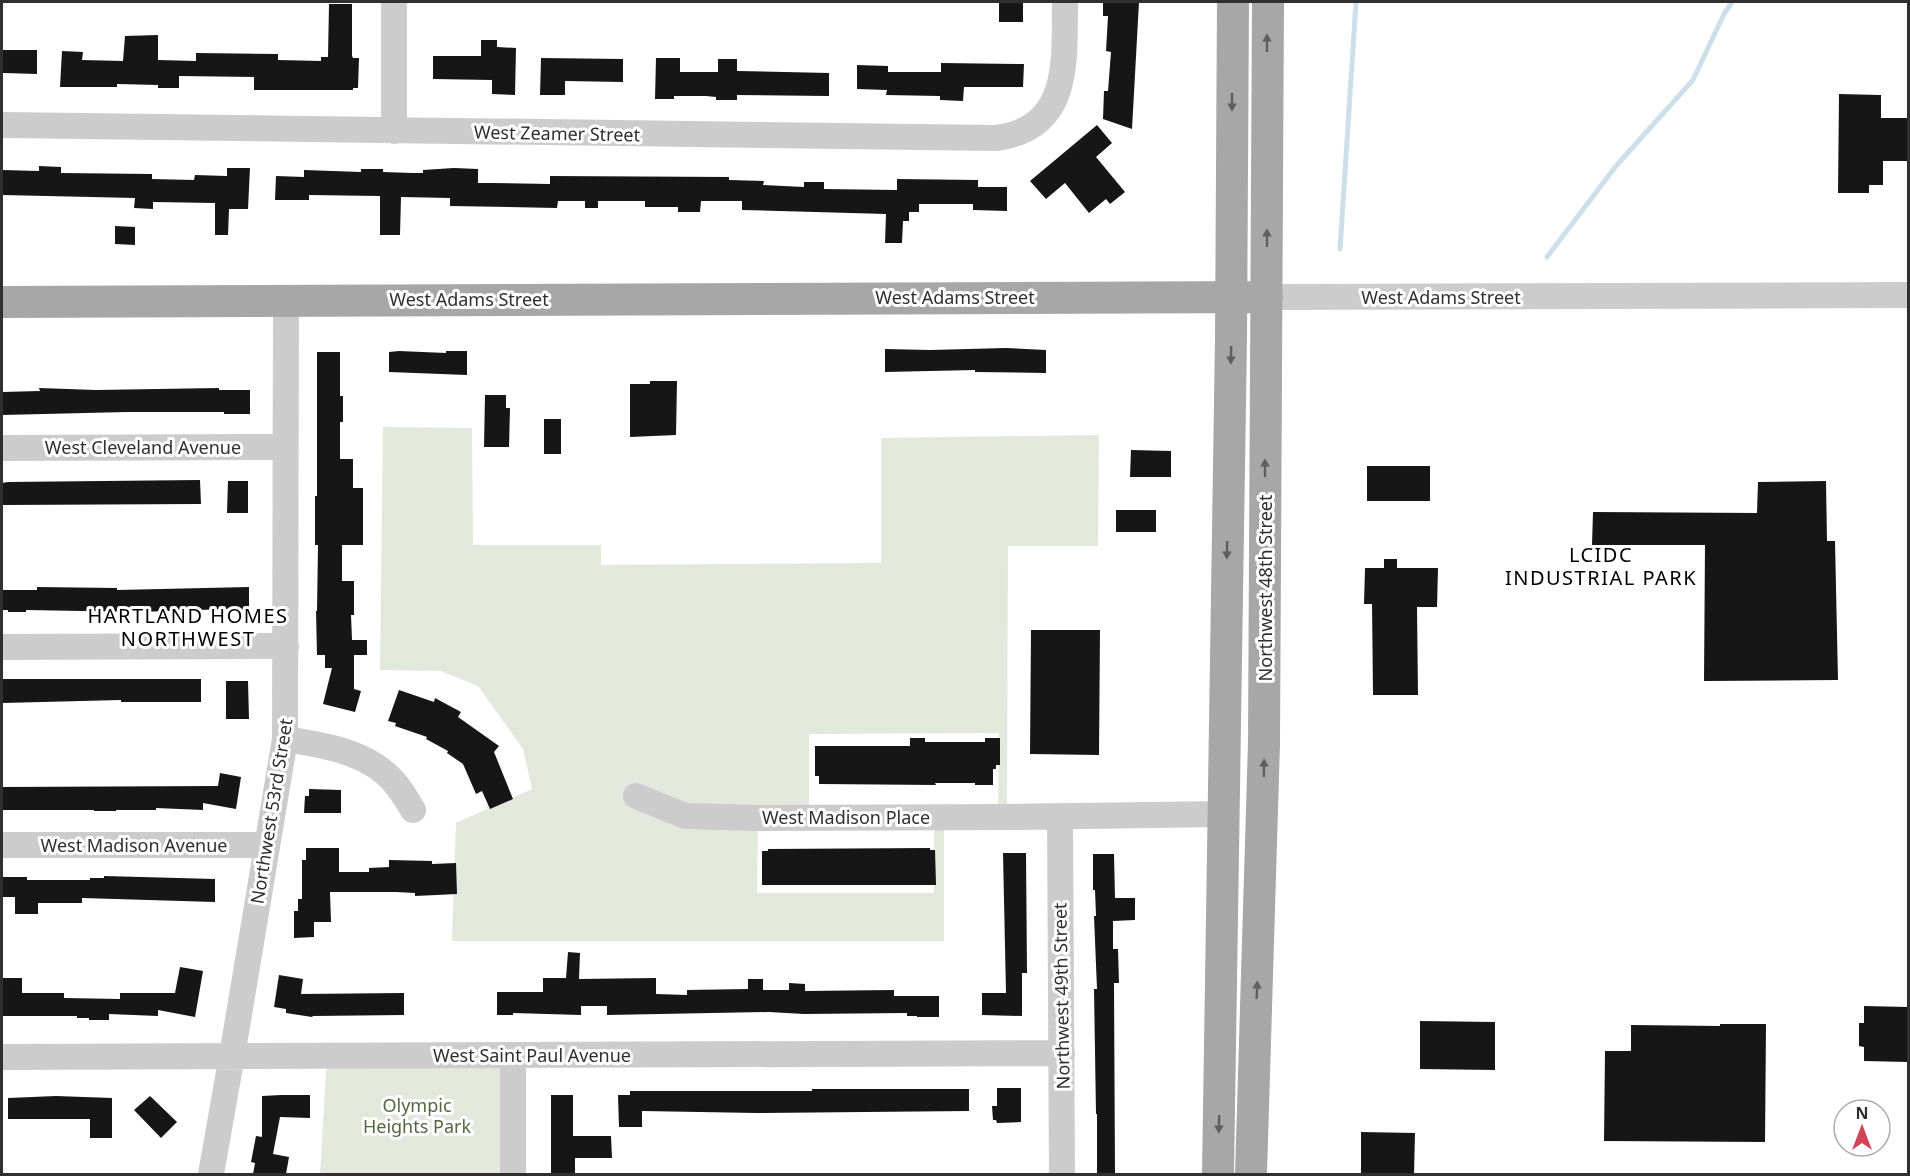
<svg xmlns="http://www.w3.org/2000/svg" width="1910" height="1176" font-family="'Noto Sans',sans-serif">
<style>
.green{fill:#e3e8dc}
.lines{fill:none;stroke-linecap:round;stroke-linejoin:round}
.stream{stroke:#cde0e9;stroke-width:5}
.building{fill:#161616}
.minor{stroke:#ccc;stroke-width:26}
.major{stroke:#a7a7a7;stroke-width:32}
.oneway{fill:#5f5f5f}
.labels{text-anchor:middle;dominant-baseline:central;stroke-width:6;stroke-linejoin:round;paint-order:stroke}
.street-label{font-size:18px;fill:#2f2f2f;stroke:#fff}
.park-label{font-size:18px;fill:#556741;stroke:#fff}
.neighbourhood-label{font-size:20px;letter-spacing:1.5px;fill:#000;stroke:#fff}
</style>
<rect width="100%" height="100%" fill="#fff"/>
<path class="green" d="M383,427L472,428L473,545H601V565L881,563V438L1099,435L1098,546H1008L1007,817H998L999,733L809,734V818H758L757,893H934V817H944V941H452L456,823L532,789L523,749L478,686L441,671L380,670Z
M513,1055V1174L403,1173V1174H320L327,1056Z"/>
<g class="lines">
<path class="stream" d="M1340,249L1356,2
M1547,257L1616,166L1693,80L1724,14L1732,2"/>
</g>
<path class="building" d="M999,2H1023V22H999Z
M1103,2H1139L1132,129L1103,119L1104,91H1108L1111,52L1106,51L1108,16H1103Z
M329,4H352V56L353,58H359L358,88H353V90H254V77L179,76V88H158V85L117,84V87H60L62,51L83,52L82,60L123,61L125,36L158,35V60L196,61V53L278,54V60L321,61V57H328Z
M481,40H497V47L516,48L515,95L492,94V80L433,79V56H481Z
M3,50H37V74L3,73Z
M541,58L623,59V82L565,81V95H540Z
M656,58H680V72H718V59H737V71L829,73V96L737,95V100H716V97L706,96H674V99H655Z
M941,63L1024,64L1023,87H964L963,101L940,100V96L886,95L887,90L857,89V65L888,66V72H941Z
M1839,94L1881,95V118H1908V161H1883V185H1869V193H1838Z
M1097,125L1112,143L1096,157L1125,192L1110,204L1106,199L1089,213L1065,183L1046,199L1030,181Z
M39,166L61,167V173L152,174V179L194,180L195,175L227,176V168H250L248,209H229L228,235H215V203L153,202V209L134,208L135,198L2,195V170L39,171Z
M454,168L478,169V183H491L550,184V176L729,177V180L764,181L763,185L804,187V182H824V189L897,190V179L978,180V187H1007V211L973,210V204H919V212H909V221H903L902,243H885L886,214L742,210V201H701L700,212H678V207H645V201H598V208H585V201H558L557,208L450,206V198L401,197L400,235H380V196L309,195V200H275L276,176L304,177V170L361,172V169H383V172L413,173H423V170Z
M115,226L135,227V245L115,244Z
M1006,348L1046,350V373L975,372V370L885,372V349L930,350Z
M399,351L446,353V351H467V375L389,372V352Z
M317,352H340V396H343V422H340V459H353V488H363V545H342V581H354V615H351L352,640H367V655H354V689L361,691L355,712L323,704L332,668H325V655H317L316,611H317L318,545H315V496H317Z
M650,381H677L676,435L630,437V384H650Z
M39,388L96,390L219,388V390H250V414H224V412H127L2,415V392L40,391Z
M485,395H506V408H510L509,447H484Z
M544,419H561V454H544Z
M1131,450L1171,451V477H1130Z
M1367,466H1430V501H1367Z
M200,480L201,504L2,505V483L8,482Z
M228,481H248V513H227Z
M1826,481L1827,541H1835L1838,680L1704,681L1705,545H1592L1593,512L1757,513L1758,482Z
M1116,510H1156V532H1116Z
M1384,559H1397V568H1438L1437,607H1417L1418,695H1373L1372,604H1364L1365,568H1384Z
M37,587L117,588V590L249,587V610L228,609L139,612L26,610V612H8V610H2V590H37Z
M1031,630H1100L1099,755L1030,754Z
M2,679H201V702H121V700L2,703Z
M226,681H248L249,719H226Z
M399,690L434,702L435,698L461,712L458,717L499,746L494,752L513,799L490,809L482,791L476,794L463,764L447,753L448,751L426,739L427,737L395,726L396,723L388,721Z
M910,738H925V742H985V738H1000V765H996V769H993V785H975V783H935L936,785L819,784V776H815V746H910Z
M220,773L241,777L236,809L203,803V810L156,808V810H116V811H94V810H2V787L218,786Z
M309,789L341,790V813H304L305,796H309Z
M306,848H339V872H369V868L389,867V860L432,861V864L456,863L457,894L415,896V893L396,892H330L331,922H314V937L294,938V911H298V899H302V860H306Z
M930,848V850H935L936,885H762V851H768V849Z
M1003,853H1026L1027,973H1022V1016L982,1015V993H1006Z
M1093,854H1114L1115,898H1135V920L1113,921V949H1118L1119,983H1114L1115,1174H1097V1114H1096L1094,989H1097L1094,916H1096L1095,890H1093Z
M104,876L215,879V902L82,898V903H38V914H15V897H2V877H27V880H90V878H104Z
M568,952L580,953L579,979L656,978V994L687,995V990L748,989V979H763V990H789V983L805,984V991L894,990V996H939V1017H917V1016H907V1013L804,1014L769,1012L607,1015V1006H581V1015L513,1013V1015H497V992H543V978H566Z
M180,967L203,971L195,1017L158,1010V1016L109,1014V1020H89V1018H77V1016H2V978H22V993H64V998L120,999V993H175Z
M279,975L303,979L301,994L404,993V1015L313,1016L312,1017L286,1013V1009L274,1007Z
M1864,1006L1908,1007V1062L1864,1061V1047L1859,1046V1023H1864Z
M1420,1021L1495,1022V1070L1420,1069Z
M1720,1024H1766L1765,1142L1604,1141L1605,1051H1631V1025L1720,1026Z
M997,1088H1021V1122L997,1123L996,1120H993L992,1106H997Z
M812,1089H969V1111L757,1113L642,1111V1127H619L618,1095H630V1091H812Z
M281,1095H310V1118L280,1117L273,1154L289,1157L286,1174H253L255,1163L251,1162L256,1136L262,1137V1096Z
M551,1095H573V1136H611L612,1158H575V1174H551Z
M56,1096L112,1098V1138H90V1119H8V1098Z
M150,1096L177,1122L161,1138L134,1110Z
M1361,1132L1415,1133L1414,1174H1361Z"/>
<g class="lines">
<path class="minor" d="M394,2V131
M2,125L996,138C1072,128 1064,60 1065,2
M1267,297L1908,295
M2,448L285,447
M2,647L286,646
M285,739C318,744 358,750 385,773C397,783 405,796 413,810
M636,796L685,816L758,818L1007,817L1224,814
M1060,817L1062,1174
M2,845H267
M513,1055V1174
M2,1057L1062,1053
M211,1174L235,1038L285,739L286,301"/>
<path class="major" d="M2,302L1267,297
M1218,1174L1231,338L1233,2
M1251,1174L1264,743L1268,2"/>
</g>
<defs><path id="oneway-solid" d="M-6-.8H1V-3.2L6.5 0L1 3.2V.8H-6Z" transform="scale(1.5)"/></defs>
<g class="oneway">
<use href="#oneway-solid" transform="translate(1267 43) rotate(-90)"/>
<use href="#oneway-solid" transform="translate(1232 102) rotate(90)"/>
<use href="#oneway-solid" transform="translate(1267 238) rotate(-90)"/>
<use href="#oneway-solid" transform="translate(1231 355) rotate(91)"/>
<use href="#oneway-solid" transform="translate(1265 468) rotate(-90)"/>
<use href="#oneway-solid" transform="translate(1227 550) rotate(91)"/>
<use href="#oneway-solid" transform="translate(1264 768) rotate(-89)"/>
<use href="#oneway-solid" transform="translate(1257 990) rotate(-88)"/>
<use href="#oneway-solid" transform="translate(1219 1124) rotate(91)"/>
</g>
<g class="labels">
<g class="street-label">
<text transform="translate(557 133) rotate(1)">West Zeamer Street</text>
<text x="955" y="297">West Adams Street</text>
<text x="1441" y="297">West Adams Street</text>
<text x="469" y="299">West Adams Street</text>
<text x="143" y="447">West Cleveland Avenue</text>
<text transform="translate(1265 588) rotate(-90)">Northwest 48th Street</text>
<text transform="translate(271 811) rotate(-81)">Northwest 53rd Street</text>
<text x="846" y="817">West Madison Place</text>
<text x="134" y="845">West Madison Avenue</text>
<text transform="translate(1061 996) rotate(-91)">Northwest 49th Street</text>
<text x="532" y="1055">West Saint Paul Avenue</text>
</g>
<g class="park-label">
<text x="417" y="1105">Olympic<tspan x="417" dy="21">Heights Park</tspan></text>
</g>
<g class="neighbourhood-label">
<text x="1601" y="554">LCIDC<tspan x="1601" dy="23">INDUSTRIAL PARK</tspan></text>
<text x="188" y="615">HARTLAND HOMES<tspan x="188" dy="23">NORTHWEST</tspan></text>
</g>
</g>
<rect width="1910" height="1176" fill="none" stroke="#2f2f2f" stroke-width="6"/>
<g transform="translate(1862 1128)"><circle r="28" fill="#ffffff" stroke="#acacac" stroke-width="1.5"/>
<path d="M0-4.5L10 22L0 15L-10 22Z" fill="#d44457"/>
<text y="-9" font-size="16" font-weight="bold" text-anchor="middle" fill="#2f2f2f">N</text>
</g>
</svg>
